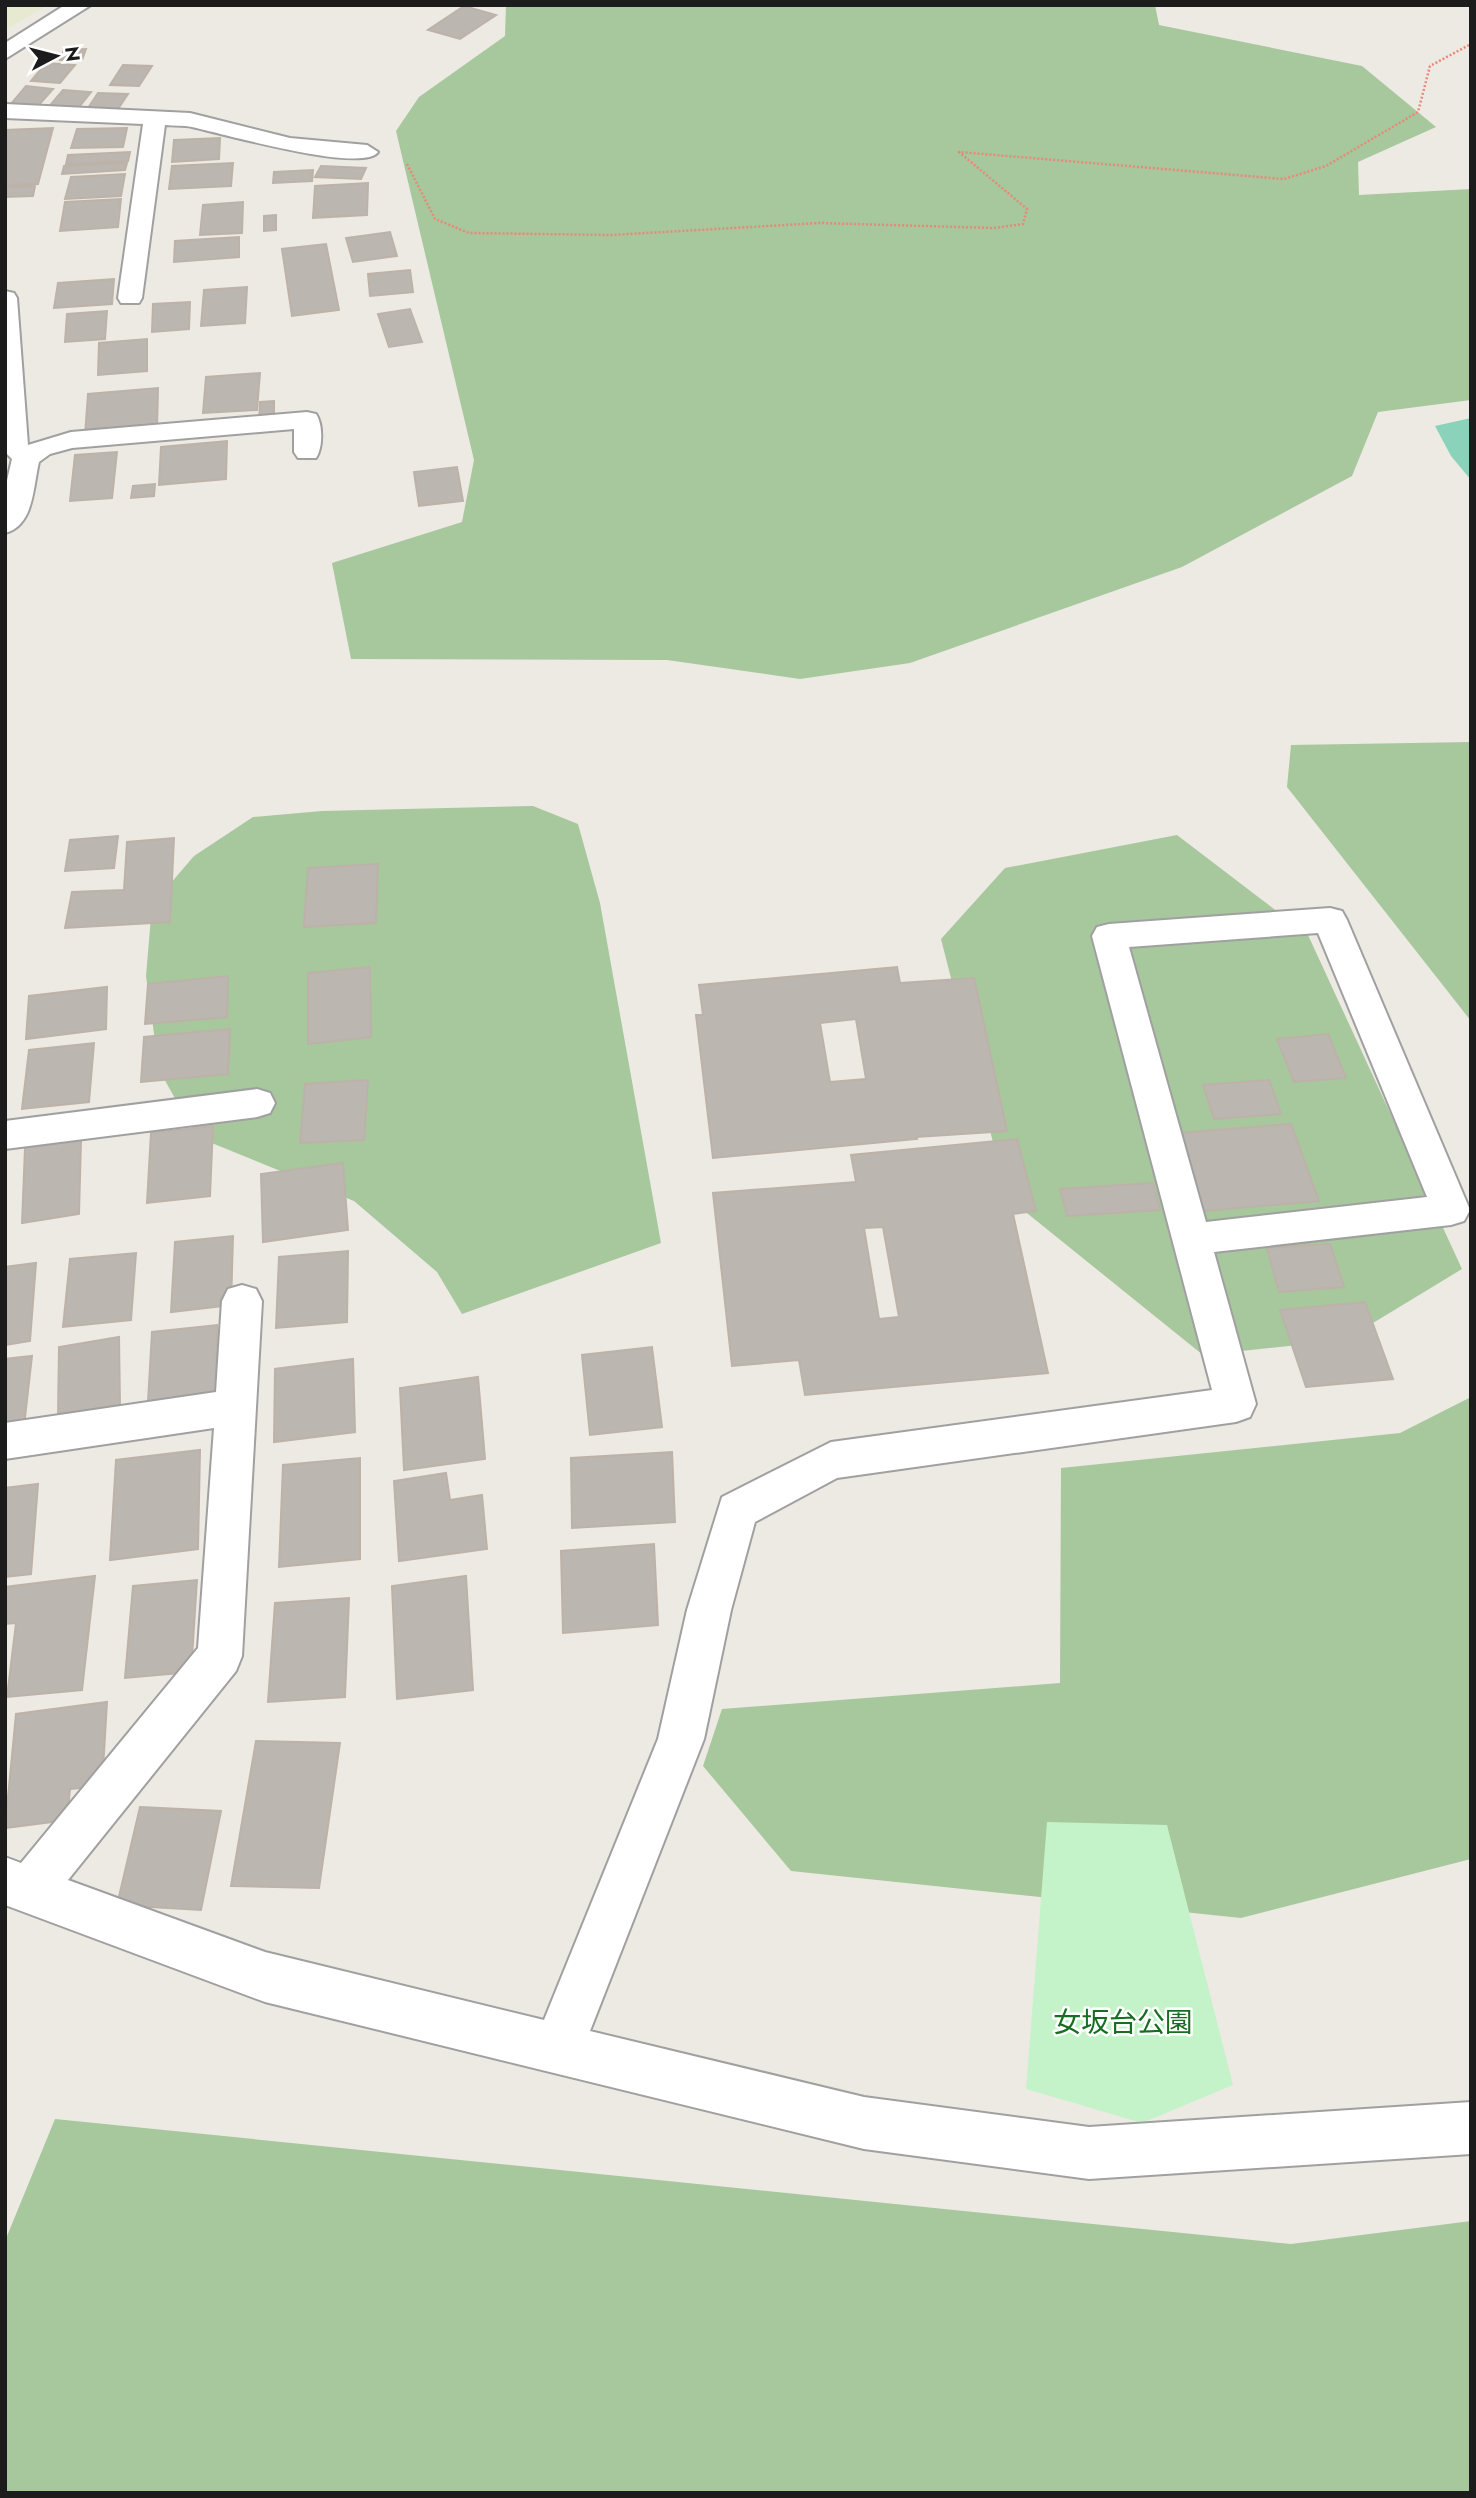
<svg xmlns="http://www.w3.org/2000/svg" width="1476" height="2498" font-family="Jost,'Noto Sans JP',sans-serif">
<style>
.farmland{fill:#e7ead0}
.forest{fill:#a7c79d}
.park{fill:#c4f3ca}
.pitch{fill:#8ad3ba}
.building{fill:#bcb6b1;stroke:#bcb2a8;stroke-width:2;fill-rule:evenodd}
.lines{fill:none;stroke-linecap:round;stroke-linejoin:round}
.minor-casing{stroke:#a0a0a0;stroke-width:4}
.path{stroke:#e98878;stroke-width:2.5;stroke-dasharray:2 2;stroke-linecap:butt}
.minor{fill:#fff;fill-rule:evenodd}
.labels{text-anchor:middle;dominant-baseline:central;stroke-width:5;stroke-linejoin:round;paint-order:stroke}
.near-park-label{font-size:28px;fill:#176e22;stroke:#fff}
</style>
<rect width="100%" height="100%" fill="#edeae3"/>
<path class="farmland" d="M5,5H48L5,30Z"/>
<path class="forest" d="M506,5H1155L1159,25L1362,66L1436,127L1358,162L1359,195L1471,189V400L1378,412L1352,476L1182,567L910,663L800,679L667,660L351,659L332,563L462,522L474,460L396,131L419,97L505,36Z
M1471,742V1021L1287,787L1291,745Z
M533,806L578,824L600,903L661,1243L462,1314L437,1272L354,1201L197,1137L159,1070L146,976L152,905L194,856L253,817L322,811Z
M1177,835L1308,935L1462,1269L1345,1340L1203,1355L1007,1197L941,939L1005,868Z
M1471,1397V1859L1241,1918L791,1871L703,1766L722,1709L1060,1683L1061,1468L1400,1433Z
M55,2119L1291,2244L1471,2221V2493H5V2241Z"/>
<path class="park" d="M1047,1822L1167,1825L1233,2085L1142,2123L1026,2089Z"/>
<path class="pitch" d="M1471,418V480L1451,456L1435,426Z"/>
<path class="building" d="M464,6L496,15L460,39L428,30Z
M86,49L82,60H60L64,50Z
M46,63L75,65L60,83L31,81Z
M123,65L152,66L139,86L110,85Z
M26,86L53,89L38,106L11,104Z
M63,90L91,92L76,111L47,109Z
M98,93L128,94L116,112L86,111Z
M53,128L38,184L5,185V130Z
M127,128L123,147L71,148L77,129Z
M220,138L219,159L172,162L174,140Z
M130,152L128,161L66,164L68,155Z
M127,163L125,170L62,174L64,166Z
M233,163L231,186L169,189L172,166Z
M321,166L366,168L361,179L315,177Z
M313,170L312,181L273,183L274,172Z
M125,174L121,196L65,199L71,177Z
M368,183L367,215L313,218L315,186Z
M35,186L33,196L5,197V187Z
M121,199L118,227L60,231L65,202Z
M243,202L242,233L200,235L203,205Z
M276,215V230L264,231V216Z
M390,232L397,256L353,262L346,238Z
M239,237V257L174,262L175,241Z
M326,244L339,310L292,316L282,249Z
M410,270L413,292L370,296L368,274Z
M114,279L112,304L54,308L58,283Z
M247,287L245,323L201,326L204,290Z
M190,302L189,329L152,332L153,304Z
M410,309L422,342L389,347L378,314Z
M107,311L105,339L65,342L67,314Z
M147,339V371L98,375L99,343Z
M260,373L257,410L203,413L206,377Z
M158,388L157,430L85,436L88,394Z
M274,401V421L259,422L260,402Z
M227,441L226,479L159,485L161,447Z
M117,452L112,498L70,501L75,455Z
M457,467L463,501L419,506L414,472Z
M155,484L154,496L131,498L133,486Z
M118,836L114,868L65,871L70,840Z
M174,838L170,922L65,928L72,892L124,890L127,842Z
M378,864L376,923L304,927L308,868Z
M370,967L371,1037L308,1044V973Z
M897,967L900,983L974,978L1007,1131L916,1137L917,1139L713,1158L696,1015H703L699,985ZM856,1019L866,1079L830,1082L820,1023Z
M228,976L227,1017L145,1024L148,984Z
M107,987L106,1029L26,1039L29,996Z
M230,1029L228,1074L141,1082L144,1037Z
M1328,1034L1346,1078L1294,1082L1277,1039Z
M94,1043L89,1102L22,1109L29,1050Z
M368,1080L364,1140L300,1143L305,1084Z
M1269,1080L1281,1114L1214,1119L1203,1085Z
M1291,1124L1319,1201L1204,1211L1180,1133Z
M213,1126L210,1196L147,1203L151,1133Z
M1017,1139L1036,1211L1013,1214L1048,1373L805,1395L799,1360L732,1366L713,1193L856,1182L851,1155ZM883,1227L899,1317L879,1319L864,1228Z
M81,1140L79,1214L22,1223L25,1148Z
M343,1163L348,1230L263,1242L261,1174Z
M1153,1183L1160,1210L1067,1216L1060,1189Z
M233,1236L231,1305L171,1312L175,1242Z
M1330,1244L1344,1287L1279,1292L1267,1248Z
M348,1251L347,1322L276,1328L279,1257Z
M136,1253L131,1320L63,1327L70,1259Z
M36,1263L30,1341L5,1345V1267Z
M1365,1302L1393,1379L1306,1387L1280,1310Z
M217,1325L216,1394L148,1402L152,1332Z
M119,1337L120,1406L58,1416L59,1347Z
M652,1347L662,1427L590,1435L582,1355Z
M32,1356L24,1426L5,1428V1359Z
M353,1359L355,1432L274,1442L275,1369Z
M478,1377L485,1459L404,1470L400,1388Z
M200,1450L198,1549L110,1560L116,1460Z
M672,1452L675,1522L572,1528L571,1458Z
M360,1458V1559L279,1567L283,1465Z
M446,1473L450,1500L482,1495L487,1549L399,1561L394,1481Z
M38,1484L31,1574L5,1577V1488Z
M654,1544L658,1625L563,1633L561,1551Z
M95,1576L82,1690L7,1697L16,1623L5,1624V1587Z
M466,1576L473,1690L397,1699L392,1586Z
M197,1580L191,1672L125,1678L133,1586Z
M349,1598L345,1697L268,1702L275,1603Z
M107,1702L102,1786L70,1789L67,1820L5,1828L16,1714Z
M256,1741L340,1743L319,1888L231,1886Z
M140,1807L221,1811L201,1910L117,1905Z"/>
<g class="lines">
<g class="minor-casing">
<path id="minor" d="M65,5H91L5,59V43Z
M5,104L190,113L290,138L367,145L378,152C363,174 220,133 192,127C183,125 174,126 165,125L142,298L139,303H121L118,298L143,124L5,118Z
M5,291L14,293L17,298L28,445L71,432L307,412L316,414C323,424 323,448 316,458H298L294,452V429L72,448L50,454L39,462C33,487 34,526 5,533V489L12,459L5,452Z
M1330,908L1342,911L1347,920L1470,1210L1464,1221L1451,1225L1214,1252L1256,1404L1250,1417L1236,1422L837,1478L755,1522L731,1610L704,1739L590,2031L864,2097L1089,2127L1471,2102V2154L1089,2179L864,2149L265,2002L5,1905V1857L21,1863L198,1648L214,1428L5,1459V1423L216,1392L222,1301L228,1289L242,1285L256,1289L262,1301L242,1656L236,1671L68,1880L265,1952L544,2020L658,1739L687,1610L722,1497L831,1442L1212,1390L1092,936L1097,927L1109,924ZM1318,933L1427,1197L1206,1222L1129,947Z
M257,1089L270,1093L275,1103L270,1113L257,1117L5,1149V1121Z"/>
</g>
<path class="path" d="M407,164L435,219L469,233L611,235L820,223L994,228L1023,224L1027,209L959,152L1284,179L1326,166L1418,112L1430,66L1471,44"/>
<use href="#minor" class="minor"/>
</g>
<g class="labels">
<g class="near-park-label">
<text x="1123" y="2022">女坂台公園</text>
</g>
</g>
<rect width="1476" height="2498" fill="none" stroke="#1c1c1c" stroke-width="14"/>
<g transform="translate(56 56) rotate(83)" stroke="#ffffff" stroke-width="5" paint-order="stroke">
<path d="M0-5L12 26L0 18L-12 26Z" fill="#1c1c1c"/>
<text y="-10" font-size="19" font-weight="bold" text-anchor="middle" fill="#1c1c1c">N</text>
</g>
</svg>
